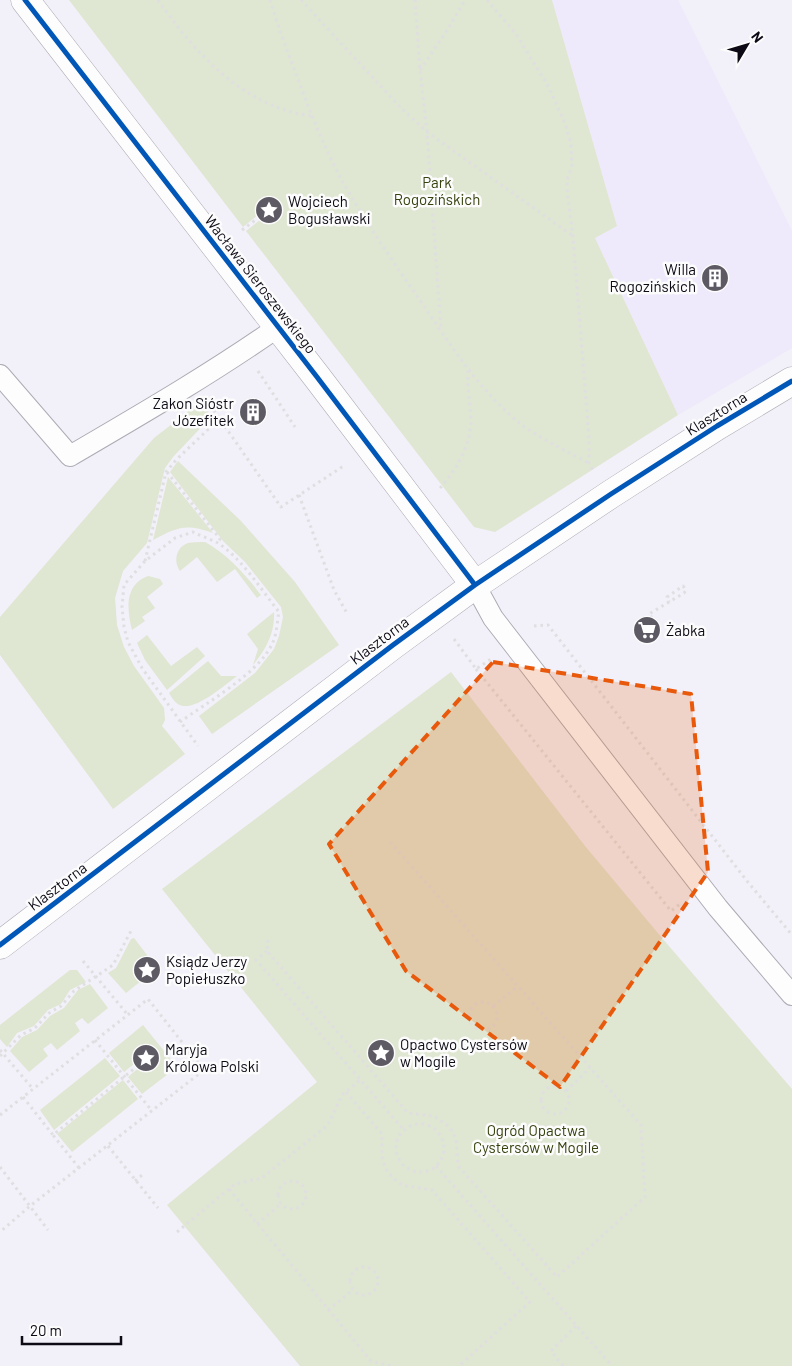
<svg xmlns="http://www.w3.org/2000/svg" width="792" height="1366" font-family="Barlow,sans-serif">
<style>
.built{fill:#eee9fb}
.green{fill:#dfe6d2}
.lines{fill:none;stroke-linecap:round;stroke-linejoin:round}
.service-casing{stroke:#aeabb4;stroke-width:22}
.minor-casing{stroke:#aeabb4;stroke-width:29}
.tertiary-casing{stroke:#aeabb4;stroke-width:29}
.path{stroke:#dfdfe1;stroke-width:3;stroke-dasharray:2.5 4;stroke-linecap:butt}
.service{stroke:#fdfdfe;stroke-width:20}
.minor{stroke:#fdfdfe;stroke-width:28}
.tertiary{stroke:#fdfdfe;stroke-width:28}
.cycleway-casing{stroke:#fcfcfc;stroke-width:8}
.cycleway{stroke:#0057b8;stroke-width:5}
.marked{fill:#e8590c;fill-opacity:0.2;stroke:#e8590c;stroke-width:4;stroke-dasharray:10 6;stroke-linejoin:round}
.labels{text-anchor:middle;dominant-baseline:central;stroke-width:5;stroke-linejoin:round;paint-order:stroke}
.park-label{font-size:15px;fill:#36420e;stroke:#fcfcfc}
.poi-label{font-size:15px;fill:#0d0a15;stroke:#fcfcfc;text-anchor:start}
.street-label{font-size:15px;fill:#0d0a15;stroke:#fcfcfc}
</style>
<rect width="100%" height="100%" fill="#f2f0f8"/>
<path class="built" d="M552,0H678L792,231V348L678,415L595,238L617,226Z"/>
<path class="green" d="M69,0H552L617,226L595,238L678,415L495,532L474,527L246,231L274,209L270,205L243,227Z
M202,401L211,417L173,457L165,468L147,543L123,571L115,598L117,625L124,647L134,666L164,708L165,720L162,726L185,754L113,809L0,655V617L154,438Z
M178,461L241,521L295,582L339,645L212,734L199,716L255,673L274,649L279,636L283,617L281,607L245,562L223,541L170,472Z
M168,477L213,533C186,523 177,527 153,540Z
M205,542C228,555 244,573 261,595L257,598L235,569L217,582L197,557L180,571C173,562 176,547 188,543C193,542 199,542 205,542Z
M148,576L160,579L163,584L147,597L155,608L142,617L145,621L132,630C127,610 124,585 148,576Z
M274,612C275,633 266,649 253,665L258,649L247,634Z
M147,635L171,666L197,647L205,656L167,690L145,660L137,643Z
M208,661L221,676H237C225,685 199,708 183,706C176,705 172,698 169,693Z
M451,672L585,846L662,938L792,1089V1366H300L167,1205L317,1082L162,889Z
M134,938L157,968L126,993L108,973L116,968L131,939Z
M70,970H77L86,982L70,990L61,1004L48,1010L34,1026L17,1033L7,1047L0,1039V1025Z
M90,984L108,1008L88,1024L82,1018L75,1023L80,1031L57,1050L51,1043L43,1049L48,1056L29,1072L10,1051L22,1037L37,1030L50,1016L64,1008L78,990Z
M143,1025L177,1067L142,1094L128,1077L142,1065L144,1067L153,1059L147,1050L137,1057L139,1060L124,1072L109,1053Z
M105,1058L120,1076L54,1130L40,1110Z
M123,1080L138,1099L72,1152L57,1134Z"/>
<g class="lines">
<g class="service-casing">
<path id="service" d="M0,375L70,456C140,415 211,374 278,327
M475,585L493,618L718,908L792,995"/>
</g>
<g class="minor-casing">
<path id="minor" d="M25,0L317,377L475,585"/>
</g>
<g class="tertiary-casing">
<path id="tertiary" d="M0,945L393,645L475,585L611,494L717,426L792,381"/>
</g>
<path class="path" d="M158,0C195,53 243,107 312,116
M270,0C278,27 288,53 298,79C311,115 326,152 345,186C370,229 398,269 426,309C453,349 480,390 517,421C538,438 565,450 589,463
M301,0L400,107L427,132L573,236
M415,0L420,70L427,132L441,330
M487,0L516,34L548,86L565,123L571,144L572,165L567,180V190L573,237L589,439V463L593,471
M420,70L446,32L465,0
M242,230L266,212
M258,371L295,427
M210,405L281,507L345,465
M167,472L220,539L217,543
M440,488C457,469 471,445 471,418C470,402 467,387 468,371
M299,495L334,590L348,615
M145,561L166,472L176,460L219,419
M652,618L649,614L684,593L686,590L683,586L667,597L669,602
M534,626L548,625L747,881L792,935
M454,639L476,669L491,659
M476,669L671,911L680,904
M180,722C206,703 261,672 273,642C277,633 277,621 279,612C260,588 243,560 218,543C210,539 201,536 193,532L175,538L145,561L124,585L122,607L124,627L128,642L142,668L198,746
M268,940L267,951L408,1113L434,1116L448,1126L453,1132L456,1141L458,1166L557,1277L645,1197L641,1125L389,841
M267,951L256,960L404,1130
M83,961L128,1015
M469 1016a14 14 0 1 1 28 0a14 14 0 1 1-28 0Z
M493,1006L518,986
M95,1040L152,1111
M0,1050L33,1089
M0,1056L21,1035L35,1028L49,1013L61,1006L74,991L113,965L131,931
M541 1100a14 14 0 1 1 28 0a14 14 0 1 1-28 0Z
M566,1091L590,1068
M346,1092L382,1134V1155L385,1168L392,1177L402,1185L432,1190L530,1302L459,1366
M23,1097L53,1135
M0,1115L148,999L204,1070L30,1206L0,1232
M396 1148a24 24 0 1 1 48 0a24 24 0 1 1-48 0Z
M108,1146L158,1208
M436,1166L612,1366
M0,1167L48,1230
M79,1168L53,1135L141,1063
M278 1195a14 14 0 1 1 28 0a14 14 0 1 1-28 0Z
M135,1181L142,1175
M229,1189L371,1361L391,1366
M257,1224L281,1204
M177,1232L235,1184L262,1178L328,1125L342,1095L360,1080
M350 1281a14 14 0 1 1 28 0a14 14 0 1 1-28 0Z
M328,1310L353,1290
M563,1366L551,1351L576,1326"/>
<use href="#service" class="service"/>
<use href="#minor" class="minor"/>
<use href="#tertiary" class="tertiary"/>
<g class="cycleway-casing">
<path id="cycleway" d="M25,0L317,377L475,585
M0,945L393,645L475,585L611,494L717,426L792,381"/>
</g>
<use href="#cycleway" class="cycleway"/>
</g>
<path class="marked" d="M493,662L691,694L708,872L560,1087L406,971L329,844Z"/>
<defs>
<g id="sight-disc" transform="scale(1.4375)"><circle r="9.5" fill="#5d5a64" stroke="#fcfcfc"/><path d="M0-6L1.8-2.2L6-1.7L2.9 1.2L3.7 5.4L0 3.3L-3.7 5.4L-2.9 1.2L-6-1.7L-1.8-2.2Z" fill="#fff"/></g>
<g id="building-disc" transform="scale(1.4375)"><circle r="9.5" fill="#5d5a64" stroke="#fcfcfc"/><path d="M-4-6H4V6H1V3H-1V6H-4ZM-2.5-4.3h1.7v1.8h-1.7ZM.8-4.3h1.7v1.8H.8ZM-2.5-1h1.7V.8h-1.7ZM.8-1h1.7V.8H.8Z" fill="#fff"/></g>
<g id="supermarket-disc" transform="scale(1.4375)"><circle r="9.5" fill="#5d5a64" stroke="#fcfcfc"/><path d="M-6-5.5h2.5l.6 2H6L4.5 2H-2.5L-4.4-4H-6ZM-1.5 3.2a1.3 1.3 0 1 0 .1 0ZM3 3.2a1.3 1.3 0 1 0 .1 0Z" fill="#fff"/></g>
</defs>
<g fill-rule="evenodd">
<use href="#sight-disc" x="269" y="210"/>
<use href="#building-disc" x="715" y="278"/>
<use href="#building-disc" x="253" y="412"/>
<use href="#supermarket-disc" x="647" y="630"/>
<use href="#sight-disc" x="147" y="970"/>
<use href="#sight-disc" x="381" y="1053"/>
<use href="#sight-disc" x="146" y="1058"/>
</g>
<g class="labels">
<g class="park-label">
<text x="437" y="182">Park<tspan x="437" dy="17">Rogozińskich</tspan></text>
<text x="536" y="1130">Ogród Opactwa<tspan x="536" dy="17">Cystersów w Mogile</tspan></text>
</g>
<g class="poi-label">
<text x="288" y="201">Wojciech<tspan x="288" dy="17">Bogusławski</tspan></text>
<text x="696" y="269" text-anchor="end">Willa<tspan x="696" dy="17">Rogozińskich</tspan></text>
<text x="234" y="403" text-anchor="end">Zakon Sióstr<tspan x="234" dy="17">Józefitek</tspan></text>
<text x="666" y="630">Żabka</text>
<text x="166" y="961">Ksiądz Jerzy<tspan x="166" dy="17">Popiełuszko</tspan></text>
<text x="400" y="1044">Opactwo Cystersów<tspan x="400" dy="17">w Mogile</tspan></text>
<text x="165" y="1049">Maryja<tspan x="165" dy="17">Królowa Polski</tspan></text>
</g>
<g class="street-label">
<text transform="translate(261 284) rotate(52)">Wacława Sieroszewskiego</text>
<text transform="translate(716 413) rotate(-32)">Klasztorna</text>
<text transform="translate(379 640) rotate(-37)">Klasztorna</text>
<text transform="translate(57 886) rotate(-37)">Klasztorna</text>
</g>
</g>
<g transform="translate(747 45) rotate(52)" stroke="#fcfcfc" stroke-width="4" paint-order="stroke">
<path d="M0-4L9 19L0 12L-9 19Z" fill="#0d0a15"/>
<text y="-8" font-size="14" font-weight="bold" text-anchor="middle" fill="#0d0a15">N</text>
</g>
<path d="M22 1336v8h99v-8" fill="none" stroke="#0d0a15" stroke-width="2.5"/>
<text x="30" y="1336" font-size="15" fill="#0d0a15" stroke="#fcfcfc" stroke-width="4" paint-order="stroke">20 m</text>
</svg>
